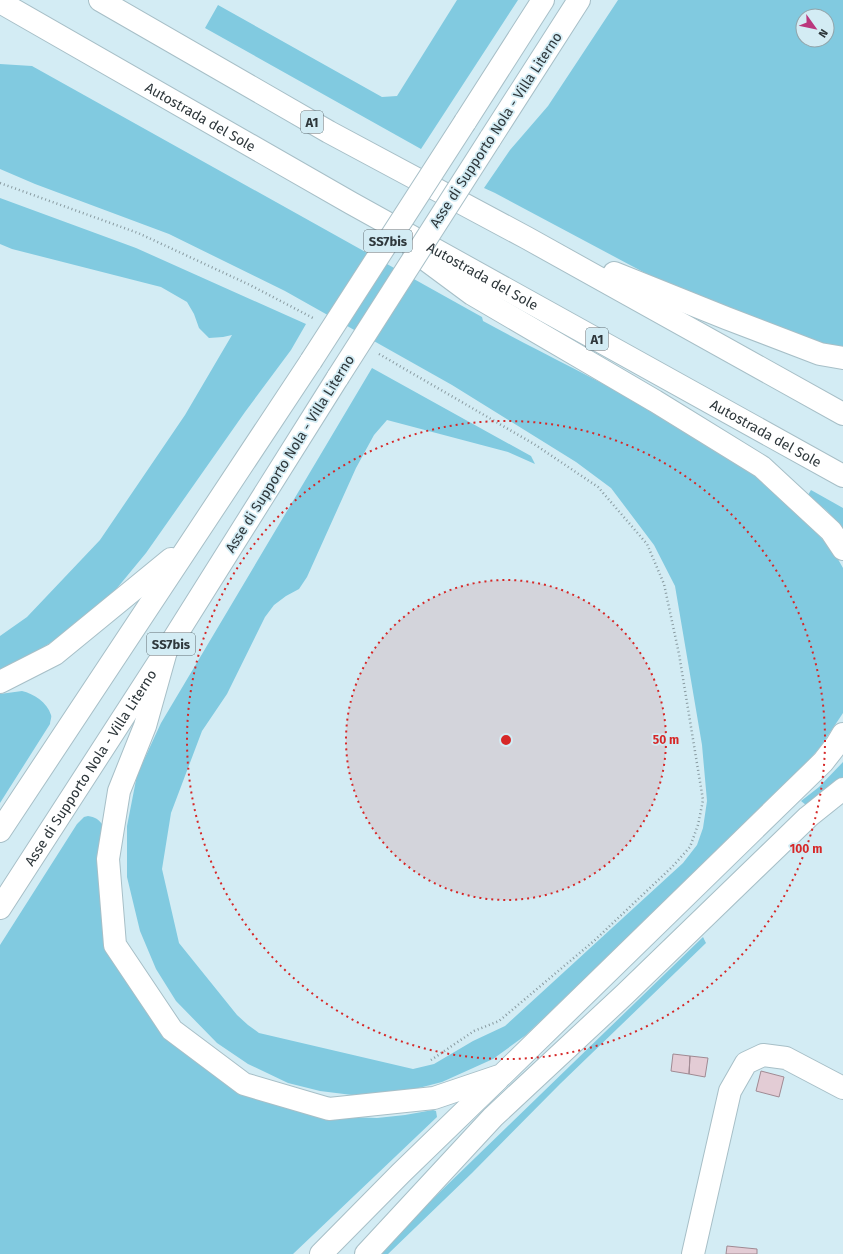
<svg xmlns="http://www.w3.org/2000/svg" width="843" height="1254" font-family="'Fira Sans',sans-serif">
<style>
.green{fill:#81cae0;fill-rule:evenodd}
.building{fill:#e3ccd5;stroke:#a08a93}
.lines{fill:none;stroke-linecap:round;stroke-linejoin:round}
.minor-casing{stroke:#a7bfc7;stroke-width:24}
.highway-casing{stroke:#a7bfc7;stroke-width:24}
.path{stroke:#899ba1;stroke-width:2.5;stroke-dasharray:1 3;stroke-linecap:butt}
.minor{stroke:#fff;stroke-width:22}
.highway{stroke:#fff;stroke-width:22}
.highway-bridge-casing{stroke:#a7bfc7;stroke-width:24;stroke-linecap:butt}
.highway-bridge{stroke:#fff;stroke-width:22}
.ring{fill:none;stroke:#d62828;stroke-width:2;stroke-dasharray:2 4}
.labels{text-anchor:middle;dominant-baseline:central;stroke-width:3.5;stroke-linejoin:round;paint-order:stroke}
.shield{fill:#d3ecf4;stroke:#606d72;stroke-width:1}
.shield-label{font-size:13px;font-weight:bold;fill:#2e373b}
.street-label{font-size:14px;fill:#2e373b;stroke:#d3ecf4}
.centre{fill:#d62828;stroke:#d3ecf4;stroke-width:2}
.ring-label{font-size:12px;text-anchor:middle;font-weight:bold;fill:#d62828;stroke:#d3ecf4;stroke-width:3.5;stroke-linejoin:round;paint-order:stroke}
</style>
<rect width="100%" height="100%" fill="#d3ecf4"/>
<path class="green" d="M457,0H518L421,149L205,28L218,5L382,97L397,96Z
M618,0H843V367L720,313L495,193L484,188L510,150L548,106ZM803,16H827V40H803Z
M0,64L32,66L482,317L483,321C576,372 676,415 761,480C772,489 783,501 794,511C812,528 832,546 843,568V713L821,746L794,778L526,1035L493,1059L442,1082L403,1092L352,1095L320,1091L288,1083L248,1064L217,1043L176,1001L156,969L140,931L127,877V826L137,775L161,723L372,368L531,456L535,464L508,452L387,420L374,435L356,468L307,577L299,589L286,596L274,605L265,617L227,694L202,731L171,813L162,869L179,943L237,1015L248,1025L259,1033L413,1069L434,1064L473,1041L505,1026L683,863L697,845L703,828L707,801L702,745L675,586L654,545L611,488L576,462L452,385L285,291L169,234L35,184L0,169Z
M0,198L136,248L306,324L291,350L245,412L146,553L113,593L77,625L47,645L16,663L0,670V636L27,617L100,540L185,415L232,335L223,337L209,338L199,328L194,314L187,302L161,287L12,249L0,244Z
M811,490L843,508V528L827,511L808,495Z
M22,691C34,694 47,702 51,715C52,717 50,721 50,724L0,803V694Z
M843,762V777L806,805L801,801L819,787Z
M88,816C95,817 98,819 102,824L118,942L196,1056L349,1117L377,1118L405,1115L433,1110L436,1111L437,1117L293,1254H0V945L77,824L84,817Z
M703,937L706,943L560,1084L472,1173L388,1254H376Z"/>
<path class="building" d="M673,1054L690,1056L689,1074L671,1071Z
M690,1056L708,1058L705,1077L689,1074Z
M761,1071L784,1077L779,1097L756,1091Z
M727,1246L757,1249V1254H726Z"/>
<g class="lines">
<g class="minor-casing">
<path id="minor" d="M693,1254L730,1091L746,1063L763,1055L786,1058L843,1088"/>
</g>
<g class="highway-casing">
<g id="highway">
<path d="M100,0L329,132L527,238L843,414"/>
<path id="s1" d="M0,2L351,203L843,476"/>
<path d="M465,122L543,0"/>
<path d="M490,139L579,0"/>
<path d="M414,251L472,294L655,401L762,467L831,531L843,549"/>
<path d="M614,273L726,318L820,354L843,358"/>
<path d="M166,651L145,726L119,791L108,859L115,945L172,1030L244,1084L329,1109L434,1098L502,1075L823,762L837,744L843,734"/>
<path d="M0,682L55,654L171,559"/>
<path d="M0,831L311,361"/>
<path id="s2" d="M0,908L166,651L338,377"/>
<path d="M321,1254L401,1173L498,1079"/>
<path d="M366,1254L493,1117L625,994L808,817L843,789"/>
</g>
</g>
<path class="path" d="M0,183L138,233L250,285L313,318
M379,354L534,444L598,487L647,544L664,584L679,654L703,800L698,825L690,847L672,867L595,940L499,1021L474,1031L431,1060"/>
<use href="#minor" class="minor"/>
<use href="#highway" class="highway"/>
<g class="highway-bridge-casing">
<path id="highway-bridge" d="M311,361L465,122
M338,377L490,139"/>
</g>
<use href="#highway-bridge" class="highway-bridge"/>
</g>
<circle cx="506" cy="740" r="160" fill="#d62828" fill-opacity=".12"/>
<g class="ring">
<circle cx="506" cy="740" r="160"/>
<circle cx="506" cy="740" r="319"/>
</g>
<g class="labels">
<g class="shield">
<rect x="301" y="111" width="22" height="22" rx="3"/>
<rect x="364" y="230" width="48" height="22" rx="3"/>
<rect x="586" y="328" width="22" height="22" rx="3"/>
<rect x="147" y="633" width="48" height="22" rx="3"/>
</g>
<g class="shield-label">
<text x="312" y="122">A1</text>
<text x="388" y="241">SS7bis</text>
<text x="597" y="339">A1</text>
<text x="171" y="644">SS7bis</text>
</g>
<g class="street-label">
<text stroke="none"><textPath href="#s1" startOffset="231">Autostrada del Sole</textPath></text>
<text transform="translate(496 130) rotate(-57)">Asse di Supporto Nola - Villa Literno</text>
<text stroke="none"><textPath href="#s1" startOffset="555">Autostrada del Sole</textPath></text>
<text stroke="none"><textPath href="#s1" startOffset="879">Autostrada del Sole</textPath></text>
<text transform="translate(290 454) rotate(-58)">Asse di Supporto Nola - Villa Literno</text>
<text stroke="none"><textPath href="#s2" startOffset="167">Asse di Supporto Nola - Villa Literno</textPath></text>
</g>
</g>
<circle cx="506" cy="740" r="6" class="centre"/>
<g class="ring-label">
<text x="666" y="744">50 m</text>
<text x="806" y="853">100 m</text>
</g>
<g transform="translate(815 28) rotate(123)"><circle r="19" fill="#d3ecf4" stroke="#91a4aa"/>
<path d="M0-3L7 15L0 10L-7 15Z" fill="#ba377d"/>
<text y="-6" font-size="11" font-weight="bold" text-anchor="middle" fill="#2e373b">N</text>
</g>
</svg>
